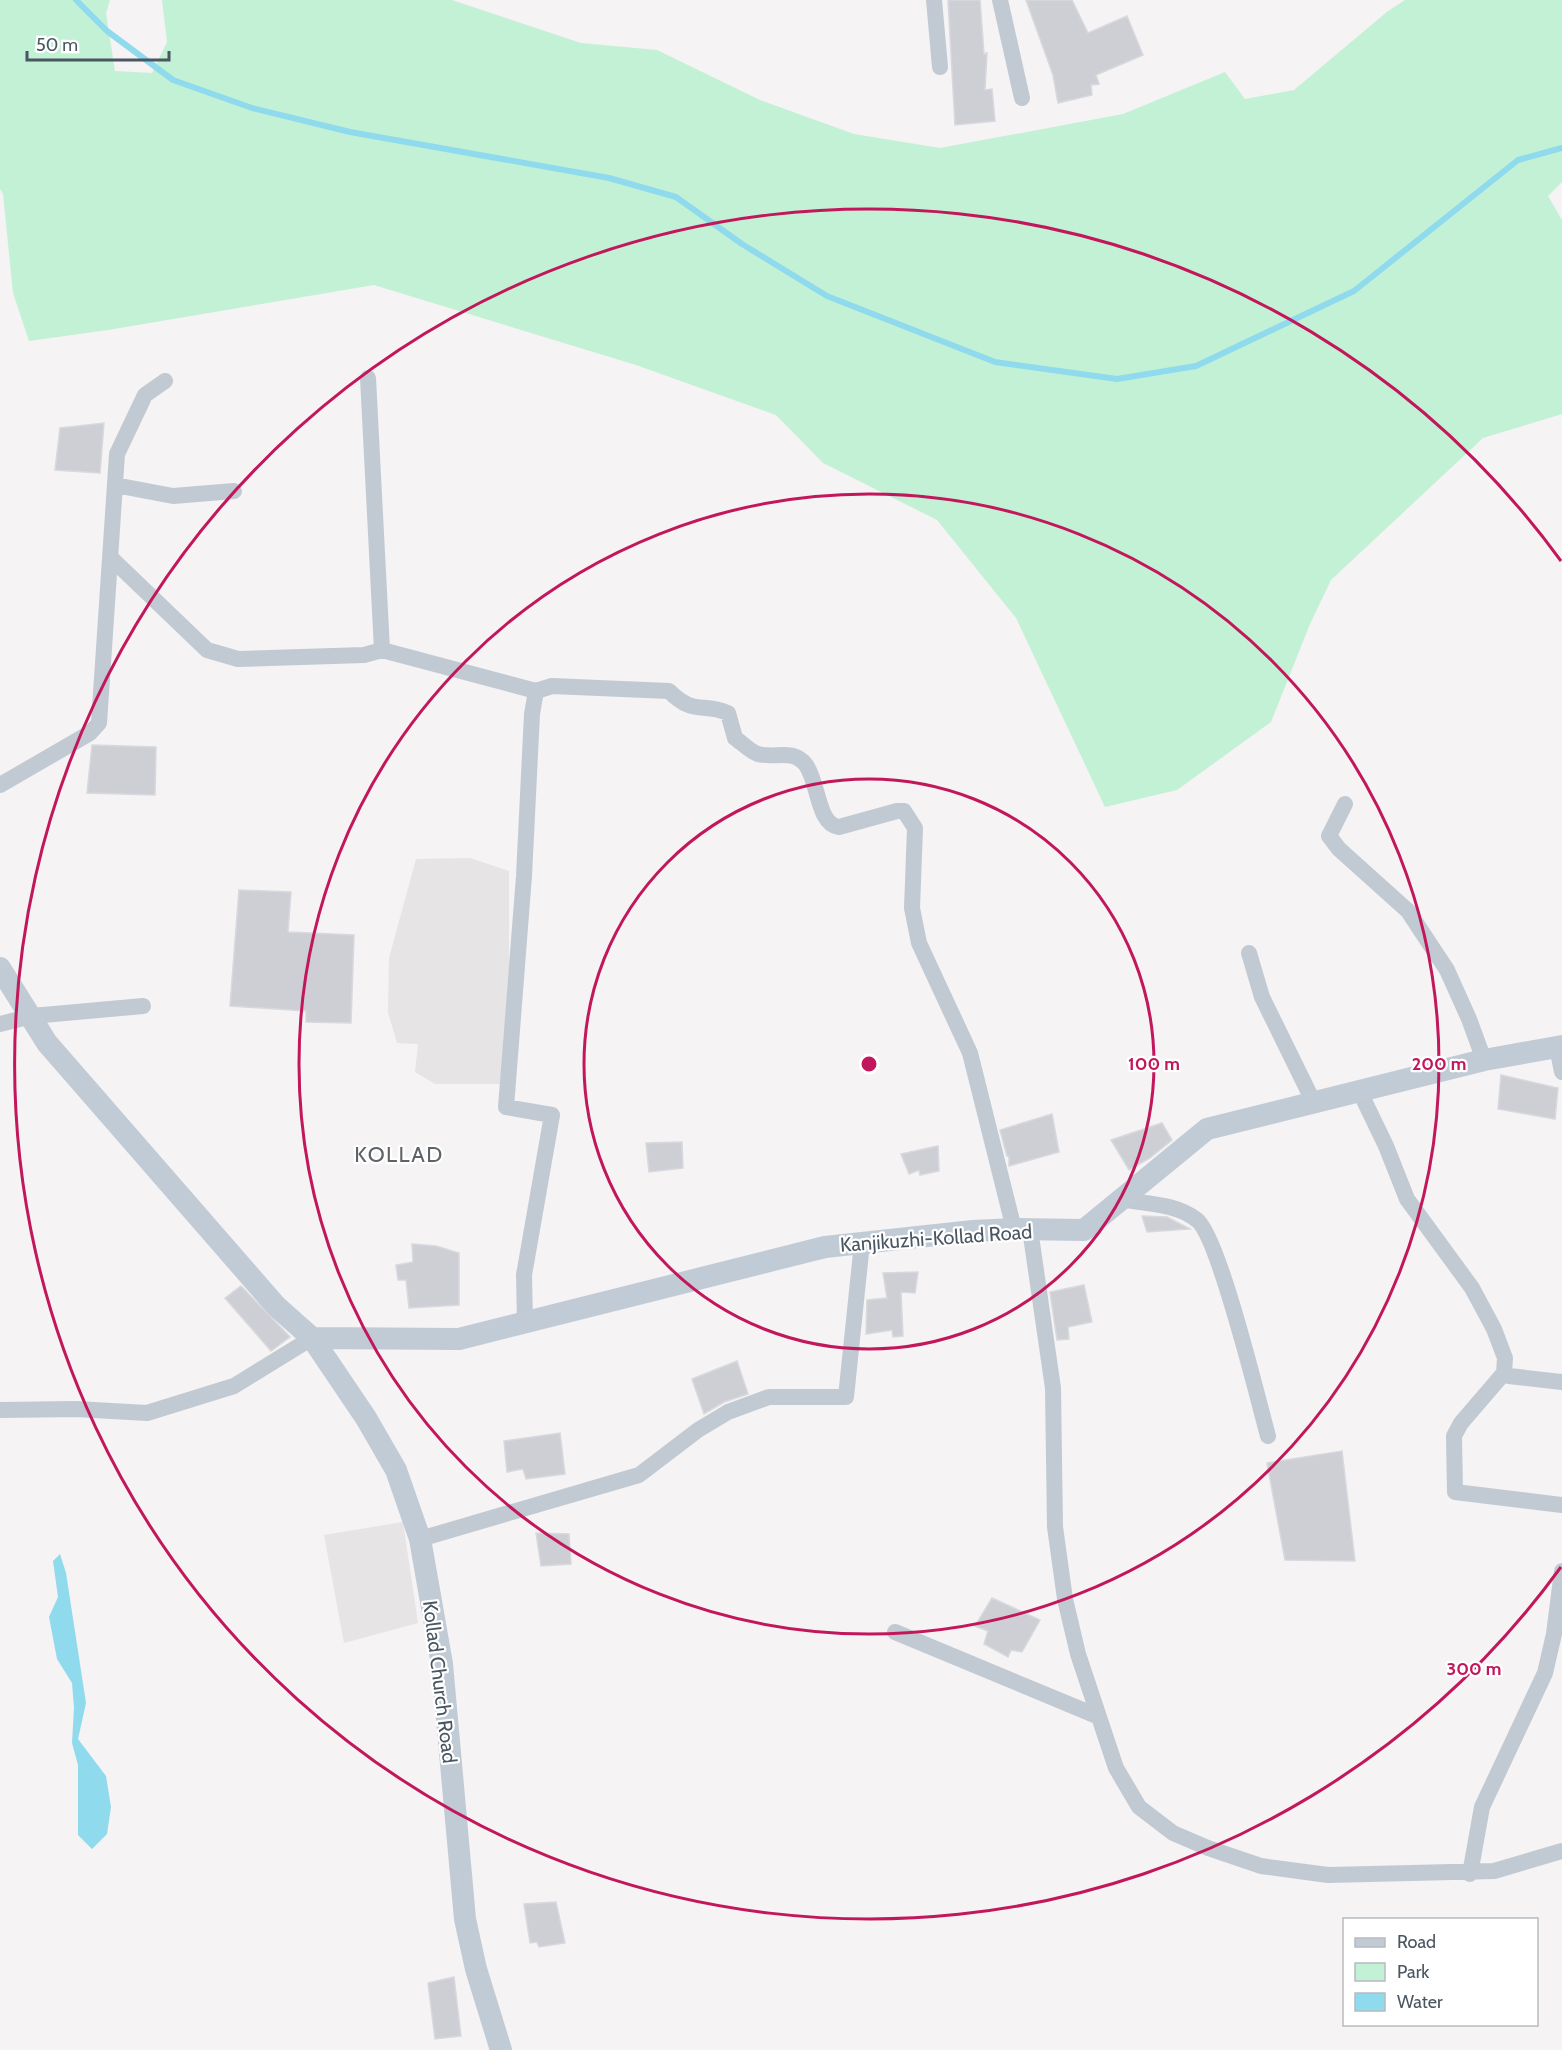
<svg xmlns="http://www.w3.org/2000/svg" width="1562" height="2050" font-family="Cabin,sans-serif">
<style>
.education{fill:#e6e4e5}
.green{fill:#c3f1d5}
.water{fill:#90daee}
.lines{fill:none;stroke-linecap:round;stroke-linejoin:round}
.stream{stroke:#90daee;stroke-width:6}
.building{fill:#cdcfd5;stroke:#d7d9de;stroke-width:1.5}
.minor{stroke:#c1cad2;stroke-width:16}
.secondary{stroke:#c1cbd6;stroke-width:22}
.ring{fill:none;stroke:#c2185b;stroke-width:3}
.labels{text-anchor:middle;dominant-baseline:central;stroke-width:4.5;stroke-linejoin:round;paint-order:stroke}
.street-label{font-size:20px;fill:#4a5661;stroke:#fff}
.quarter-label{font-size:22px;letter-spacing:1.5px;fill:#5f6368;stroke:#fff}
.centre{fill:#c2185b;stroke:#fff;stroke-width:3}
.ring-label{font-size:18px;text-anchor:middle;font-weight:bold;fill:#c2185b;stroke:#fff;stroke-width:4.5;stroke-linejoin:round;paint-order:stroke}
</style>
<rect width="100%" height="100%" fill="#f5f3f3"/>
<path class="education" d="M470,858L509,871V967L500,1084H435L415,1072L418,1044L397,1043L388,1012L389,958L416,859Z
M403,1522L418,1623L344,1643L324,1535Z"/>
<path class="green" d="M0,0H110L106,13L115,71L152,73L167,42L162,0H452L581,43L657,50L760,100L854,134L940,148L1123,114L1225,72L1245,99L1294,90L1388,11L1405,0H1562V182L1548,196L1562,220V414L1483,438L1331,580L1310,624L1271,722L1177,790L1105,807L1016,618L937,520L823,463L776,415L636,365L374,285L108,330L29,341L13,293L3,194L0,189Z"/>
<path class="water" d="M60,1554L66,1573L86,1703L78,1739L106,1776L111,1807L107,1834L92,1849L78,1835V1765L72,1743L74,1708L72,1683L57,1659L49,1617L58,1597L53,1561Z"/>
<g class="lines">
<path class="stream" d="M76,0L107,31L173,80L252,108L350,132L609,178L676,197L742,244L827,296L995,362L1117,379L1196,366L1354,291L1518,160L1562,148"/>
</g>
<path class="building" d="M948,0H980L984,54L987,53L985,90L992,89L995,121L955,125Z
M1026,0H1072L1088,33L1127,16L1143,55L1096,75L1099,84L1091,85L1092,95L1058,103L1053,75Z
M104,423L100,473L55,470L60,428Z
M92,745L156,747L155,795L87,793Z
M239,890L291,892L288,932L354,935L351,1023L306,1022V1011L230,1006Z
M1501,1075L1558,1088L1555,1119L1498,1109Z
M1052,1114L1059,1152L1009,1166V1156H1007L1000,1130Z
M1162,1123L1172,1140L1150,1158L1129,1170L1111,1140Z
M682,1142L683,1168L649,1172L646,1143Z
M938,1146L939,1171L920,1175L919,1170L909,1174L901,1154Z
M1142,1216L1167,1217L1190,1229L1147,1232Z
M412,1244L436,1246L459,1253V1305L409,1308L406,1280H398L396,1265L413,1262Z
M918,1272L915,1293L901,1292L903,1336L893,1337L892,1330L866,1334L867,1300L887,1298L883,1273Z
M1084,1285L1092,1322L1068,1327L1069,1339L1057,1340L1050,1292Z
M241,1286L290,1337L271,1351L225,1298Z
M737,1361L748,1394L724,1402L704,1414L692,1379Z
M560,1433L565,1474L526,1479L523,1469L507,1472L504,1441Z
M1342,1451L1355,1561L1285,1560L1267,1463Z
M536,1533L569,1534L571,1564L541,1566Z
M992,1598L1040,1620L1022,1652L1011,1650L1008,1657L984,1644L988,1631L975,1626Z
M556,1902L565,1943L539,1947L537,1942L530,1943L524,1904Z
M454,1977L461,2036L435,2039L428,1983Z"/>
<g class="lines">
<path class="minor" d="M934,0L940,67
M1000,0L1022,98
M368,378L382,650
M115,485L173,496L234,491
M110,557L207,650L238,659L364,655L382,650L536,691
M0,785L90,733L99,723L117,454L145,395L165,381
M1345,804L1329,836L1339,849L1408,911L1447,970L1469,1019L1484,1060
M1249,953L1262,997L1313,1101
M0,1024L32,1016L143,1006
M1557,1047L1562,1072
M1359,1090L1386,1146L1407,1199L1472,1288L1494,1329L1505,1358L1504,1373L1461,1423L1454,1436L1455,1492L1562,1505
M1119,1199C1145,1204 1176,1203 1197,1220C1219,1237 1258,1400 1268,1436
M1030,1229L1053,1388L1055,1527L1065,1599L1078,1654L1116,1768L1139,1807L1173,1833L1208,1848L1261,1866L1328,1875L1494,1871L1562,1851
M525,1323L524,1275L552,1115L506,1107L524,876L532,714L536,691L552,686L669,691C694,716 702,702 728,713L735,738C742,743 751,752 758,754C776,759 793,748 806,765C819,783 817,824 839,827L897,811H904L915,828L912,908L919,943L970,1053L1014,1229
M1504,1373L1509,1376L1562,1382
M0,1410L76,1409L147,1413L234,1386L312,1338
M420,1539L639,1475L698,1430L728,1412L769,1397H846L862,1243
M895,1632L1097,1716
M1470,1874L1482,1807L1545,1673L1554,1634L1562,1571"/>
<path class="secondary" d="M0,968L47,1043L276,1306L312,1338L366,1418L396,1470L420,1539L442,1664L465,1919L476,1969L501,2050
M312,1338L459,1339L825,1247L973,1231L1014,1229L1084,1230L1207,1129L1484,1060L1562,1046"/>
</g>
<g class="ring">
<circle cx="869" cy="1064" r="285"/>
<circle cx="869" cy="1064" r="570"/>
<path d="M1561 1567A855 855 0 1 1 1561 561"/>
</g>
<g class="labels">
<g class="street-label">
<text transform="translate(936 1238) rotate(-4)">Kanjikuzhi-Kollad Road</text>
<text transform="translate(440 1682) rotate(83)">Kollad Church Road</text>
</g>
<g class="quarter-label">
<text x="399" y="1154">KOLLAD</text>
</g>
</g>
<circle cx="869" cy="1064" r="9" class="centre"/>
<g class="ring-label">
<text x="1154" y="1070">100 m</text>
<text x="1439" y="1070">200 m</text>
<text x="1474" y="1675">300 m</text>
</g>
<rect x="1343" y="1918" width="195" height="108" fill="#ffffff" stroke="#b7bbc0" stroke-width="1.5"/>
<rect x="1355" y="1938" width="30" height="9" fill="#c1cbd6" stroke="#b7bbc0" stroke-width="1.5"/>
<text x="1397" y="1948" font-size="18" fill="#4a5661">Road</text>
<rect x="1355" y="1963" width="30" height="18" fill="#c3f1d5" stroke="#b7bbc0" stroke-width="1.5"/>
<text x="1397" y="1978" font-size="18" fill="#4a5661">Park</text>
<rect x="1355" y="1993" width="30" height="18" fill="#90daee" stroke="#b7bbc0" stroke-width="1.5"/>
<text x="1397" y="2008" font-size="18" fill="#4a5661">Water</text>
<path d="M27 51v9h142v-9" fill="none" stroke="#4a5661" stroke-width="3"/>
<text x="36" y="51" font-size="18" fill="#4a5661" stroke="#ffffff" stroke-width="4.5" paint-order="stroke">50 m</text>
</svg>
